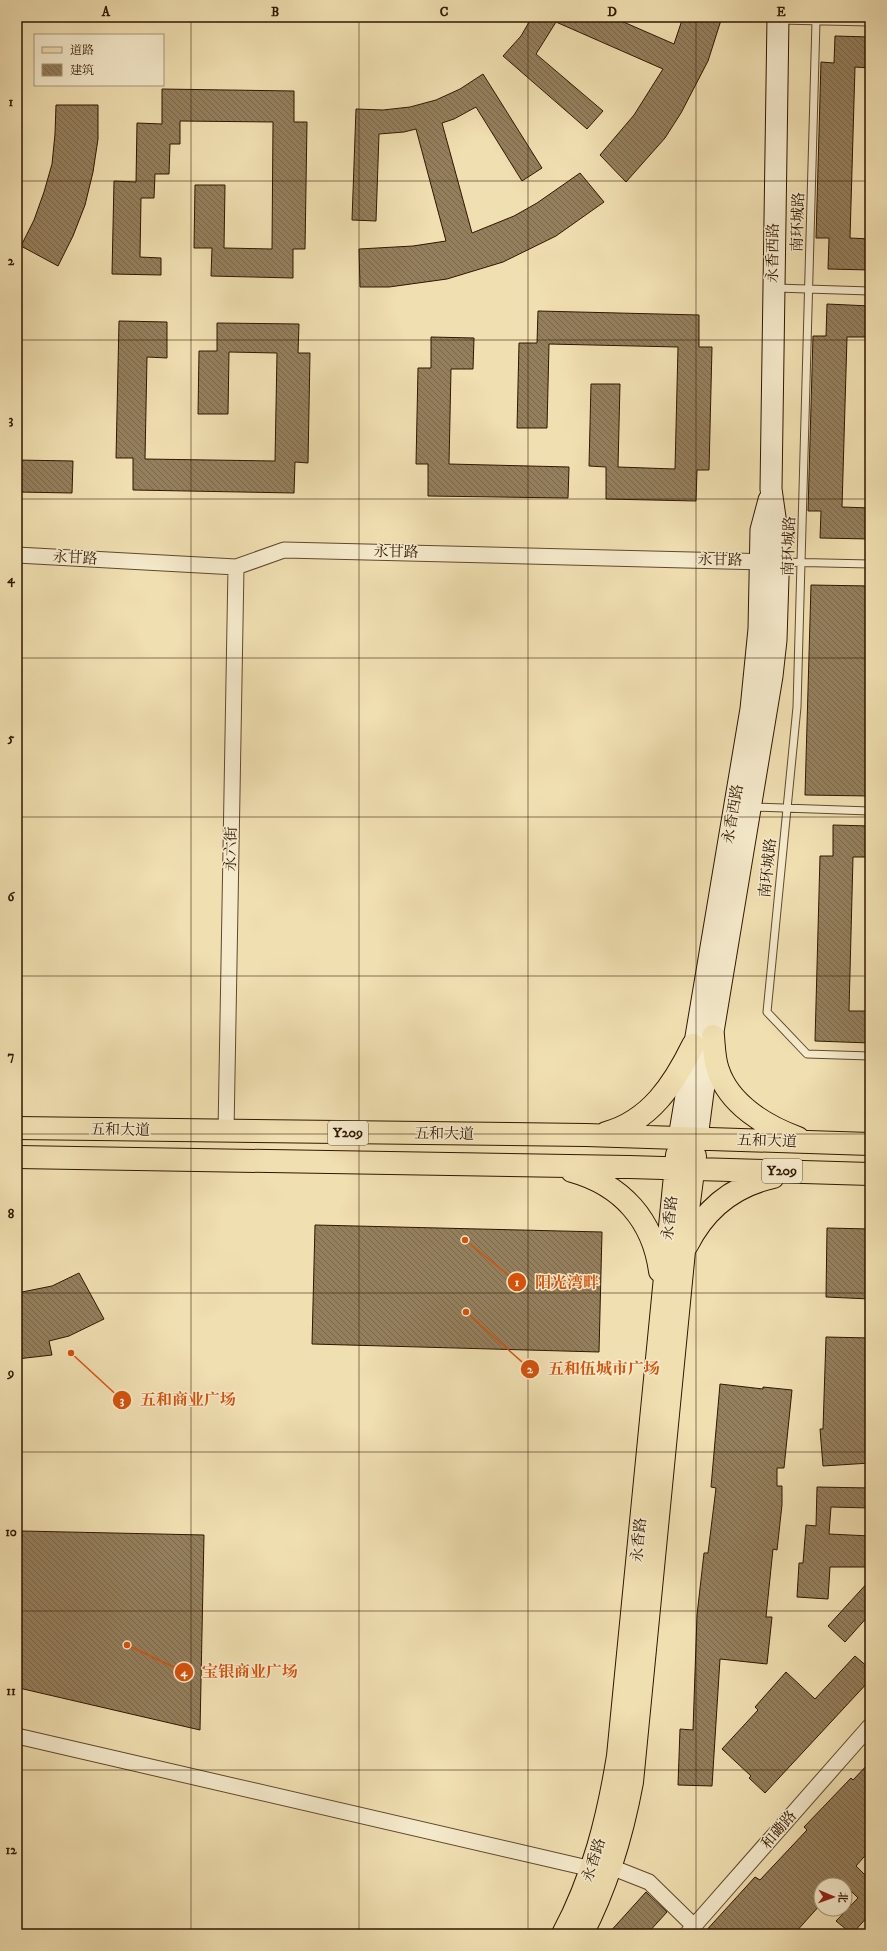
<svg xmlns="http://www.w3.org/2000/svg" width="887" height="1951" font-family="'IM FELL DW Pica','Noto Serif SC',serif">
<style>
.building{fill:url(#building-back-hatch);stroke:#301700}
.lines{fill:none;stroke-linecap:round;stroke-linejoin:round}
.service-casing{stroke:#60492c;stroke-width:9}
.minor-casing{stroke:#60492c;stroke-width:17}
.secondary-casing{stroke:#301700;stroke-width:23}
.primary-casing{stroke:#301700;stroke-width:24}
.service{stroke:#f5eacc;stroke-width:7}
.minor{stroke:#f5eacc;stroke-width:15}
.secondary{stroke:#f5eacc;stroke-width:21}
.primary{stroke:#f0dfb1;stroke-width:22}
.grid{fill:none;stroke:#301700;stroke-width:1;stroke-opacity:0.55}
.labels{text-anchor:middle;dominant-baseline:central;stroke-width:3;stroke-linejoin:round;paint-order:stroke}
.shield{fill:#f5eacc;stroke:#6b563d;stroke-width:1}
.shield-label{font-size:14px;font-weight:bold;fill:#301700}
.street-label{font-size:15px;fill:#301700;stroke:#f5eacc}
.leader{fill:none;stroke:#d6520b;stroke-width:1.5}
.callout-dot{fill:#d6520b;stroke:#f5eacc;stroke-width:1.5}
.mark-label{font-size:12px;text-anchor:middle;font-weight:bold;fill:#fff}
.callout-label{font-size:16px;text-anchor:middle;font-weight:bold;fill:#d6520b;stroke:#f5eacc;stroke-width:3;stroke-linejoin:round;paint-order:stroke}
.neatline{fill:none;stroke:#301700;stroke-width:1.5}
.grid-label{font-size:13px;text-anchor:middle;font-weight:bold;fill:#301700}
</style>
<defs>
<pattern id="building-back-hatch" width="6" height="6" patternUnits="userSpaceOnUse"><rect width="6" height="6" fill="#947f5c"/><path d="M-1 5l2 2M0 0l6 6M5-1l2 2" fill="none" stroke="#79674a"/></pattern>
</defs>
<rect width="100%" height="100%" fill="#f0dfb1"/>
<filter id="stains"><feTurbulence type="fractalNoise" baseFrequency=".005" numOctaves="4"/><feColorMatrix values="0 0 0 0 .2 0 0 0 0 .09 0 0 0 0 .02 0 0 0 .5 -.17"/></filter>
<radialGradient id="worn" r=".72"><stop offset=".6" stop-color="#630" stop-opacity="0"/><stop offset="1" stop-color="#630" stop-opacity=".3"/></radialGradient>
<path class="building" d="M532,17H612L674,44L683,17H722L708,61L681,113L665,138L626,182L600,155L634,115L663,69L556,22L536,54L603,111L587,129L503,56L521,36Z
M835,36L870,37V68L855,67L850,238L870,239V270L828,269L829,238H816L821,62L834,63Z
M483,74L542,168L522,181L476,107L454,119L442,123L472,233L514,216L537,203L580,173L604,202L556,236L503,262L447,279L389,287H360L359,249L413,246L446,241L416,129L404,132L379,134L376,221L352,220L356,109L383,110L410,107L436,100L460,89Z
M162,89L294,91V122H307L305,249H293V278L211,276L212,248H194L195,185H225L224,248L272,249L273,122L180,121V144H170L169,174H155L154,198H141L140,257L161,258V275L112,274L114,181L136,182L137,123L162,124Z
M56,105H98V139L93,172L85,205L73,236L58,266L21,246L34,220L44,192L52,164L55,134Z
M827,304L870,306V337H847L842,507L870,508V539L820,538L821,511H808L813,336H826Z
M538,311L699,315V347H712L709,470H697L696,501L606,499V467L589,466L591,384H620L618,467L675,469L678,347L549,344L547,428H517L519,343H537Z
M119,321L167,322V358L147,357L145,459L275,461L277,353L229,352L228,414H198L199,351H217V323L299,324L298,353H310L308,463L295,462L294,493L133,490V458H116Z
M431,337L474,338L473,369H451L449,464L569,467L568,498L428,496V464H416L418,368H431Z
M17,460L73,461L72,493L17,492Z
M811,585L870,586V796L805,795Z
M833,825L870,826V857H853L849,1011H870V1043L815,1041L820,856H833Z
M315,1225L602,1232L599,1352L312,1344Z
M827,1228L870,1229V1299L826,1297Z
M79,1273L104,1319L69,1336L49,1341L52,1355L17,1359V1293L52,1286Z
M826,1337L870,1338V1463L823,1466L820,1429H823Z
M720,1384L763,1389V1387L792,1390L784,1468H777V1486H782V1505L777,1550L773,1549L766,1617H772L767,1664L720,1659L712,1786L678,1785L680,1729L693,1730L697,1615L704,1553H708L716,1488L711,1487Z
M817,1487L870,1488V1508L831,1507L829,1534L870,1536V1567H830L828,1599L797,1597L799,1563H803L806,1525L816,1526Z
M22,1531L204,1535L200,1730L19,1688Z
M870,1580V1614L845,1642L828,1626Z
M855,1656L870,1669V1680L765,1793L749,1778L751,1776L722,1749L758,1710L755,1707L786,1672L815,1699Z
M870,1762V1850L856,1866L870,1880V1914L852,1934L836,1921L858,1898L845,1885H821V1904L794,1934H703L755,1877L760,1880L807,1830L804,1827L851,1778L853,1780Z
M646,1892L667,1912L647,1934H608Z"/>
<g class="lines">
<g class="service-casing">
<path id="service" d="M780,20L870,22
M816,21L797,707L767,1012L807,1054L870,1056
M776,288L870,291
M780,562L870,564
M752,807L870,811"/>
</g>
<g class="minor-casing">
<path id="minor" d="M17,555L236,567L284,550L769,562
M226,1132L236,567
M17,1736L592,1869
M611,1867L649,1882L694,1926
M687,1934L870,1726"/>
</g>
<g class="secondary-casing">
<path id="secondary" d="M679,1138L751,709L759,629L761,530L769,500
M697,1138L703,1092L772,676L776,640L779,546L771,489L778,17"/>
</g>
<g class="primary-casing">
<path id="primary" d="M713,1036C714,1047 714,1059 718,1070C729,1104 765,1126 798,1138
M17,1128L586,1135L870,1144
M606,1133C650,1121 674,1084 693,1045
M17,1157L629,1167L870,1174
M572,1171C622,1185 653,1220 660,1271
M687,1245C705,1209 733,1186 773,1177
M563,1934C593,1878 608,1818 618,1756L677,1155
M582,1934C607,1886 622,1836 632,1782L688,1210L695,1156"/>
</g>
<use href="#service" class="service"/>
<use href="#minor" class="minor"/>
<use href="#secondary" class="secondary"/>
<use href="#primary" class="primary"/>
</g>
<path class="grid" d="M191,17V1934M359,17V1934M528,17V1934M696,17V1934M17,181H870M17,340H870M17,499H870M17,658H870M17,817H870M17,976H870M17,1134H870M17,1293H870M17,1452H870M17,1611H870M17,1770H870"/>
<g class="labels">
<g class="shield">
<rect x="328" y="1121" width="40" height="24" rx="3"/>
<rect x="762" y="1159" width="40" height="24" rx="3"/>
</g>
<g class="shield-label">
<text x="348" y="1133">Y209</text>
<text x="782" y="1171">Y209</text>
</g>
<g class="street-label">
<text transform="translate(798 222) rotate(-88)">南环城路</text>
<text transform="translate(773 253) rotate(-89)">永香西路</text>
<text transform="translate(789 546) rotate(-88)">南环城路</text>
<text transform="translate(396 552) rotate(1)">永甘路</text>
<text transform="translate(75 558) rotate(3)">永甘路</text>
<text transform="translate(720 560) rotate(1)">永甘路</text>
<text transform="translate(733 814) rotate(-80)">永香西路</text>
<text transform="translate(231 849) rotate(-89)">永六街</text>
<text transform="translate(768 868) rotate(-84)">南环城路</text>
<text transform="translate(120 1130) rotate(1)">五和大道</text>
<text transform="translate(444 1134) rotate(1)">五和大道</text>
<text transform="translate(767 1141) rotate(2)">五和大道</text>
<text transform="translate(670 1218) rotate(-84)">永香路</text>
<text transform="translate(639 1540) rotate(-85)">永香路</text>
<text transform="translate(779 1830) rotate(-49)">和磡路</text>
<text transform="translate(594 1860) rotate(-72)">永香路</text>
</g>
</g>
<path class="leader" d="M465 1240L517 1282M466 1312L530 1369M71 1353L122 1400M127 1645L184 1672"/>
<g class="callout-dot">
<circle cx="465" cy="1240" r="4"/>
<circle cx="466" cy="1312" r="4"/>
<circle cx="71" cy="1353" r="4"/>
<circle cx="127" cy="1645" r="4"/>
<circle cx="517" cy="1282" r="10"/>
<circle cx="530" cy="1369" r="10"/>
<circle cx="122" cy="1400" r="10"/>
<circle cx="184" cy="1672" r="10"/>
</g>
<g class="mark-label">
<text x="517" y="1286">1</text>
<text x="530" y="1373">2</text>
<text x="122" y="1404">3</text>
<text x="184" y="1676">4</text>
</g>
<g class="callout-label">
<text x="567" y="1288">阳光湾畔</text>
<text x="604" y="1374">五和伍城市广场</text>
<text x="188" y="1405">五和商业广场</text>
<text x="250" y="1677">宝银商业广场</text>
</g>
<rect width="887" height="1951" fill="none" stroke="#f0dfb1" stroke-width="44"/>
<rect x="34" y="34" width="130" height="52" fill="#f5eacc" stroke="#a6967a"/>
<rect x="42" y="47" width="20" height="6" fill="#f0dfb1" stroke="#a6967a"/>
<text x="70" y="54" font-size="12" fill="#301700">道路</text>
<rect x="42" y="64" width="20" height="12" fill="url(#building-back-hatch)" stroke="#a6967a"/>
<text x="70" y="74" font-size="12" fill="#301700">建筑</text>
<g transform="translate(833 1897) rotate(92)"><circle r="19" fill="#f5eacc" stroke="#a6967a"/>
<path d="M0-3L7 15L0 10L-7 15Z" fill="#8f2418"/>
<text y="-6" font-size="11" font-weight="bold" text-anchor="middle" fill="#301700">北</text>
</g>
<rect x="22" y="22" width="843" height="1907" class="neatline"/>
<g class="grid-label">
<text x="106" y="16">A</text>
<text x="275" y="16">B</text>
<text x="444" y="16">C</text>
<text x="612" y="16">D</text>
<text x="781" y="16">E</text>
<text x="11" y="106">1</text>
<text x="11" y="265">2</text>
<text x="11" y="424">3</text>
<text x="11" y="583">4</text>
<text x="11" y="742">5</text>
<text x="11" y="901">6</text>
<text x="11" y="1060">7</text>
<text x="11" y="1218">8</text>
<text x="11" y="1377">9</text>
<text x="11" y="1536">10</text>
<text x="11" y="1695">11</text>
<text x="11" y="1854">12</text>
</g>
<rect width="100%" height="100%" filter="url(#stains)"/>
<rect width="100%" height="100%" fill="url(#worn)"/>
</svg>
